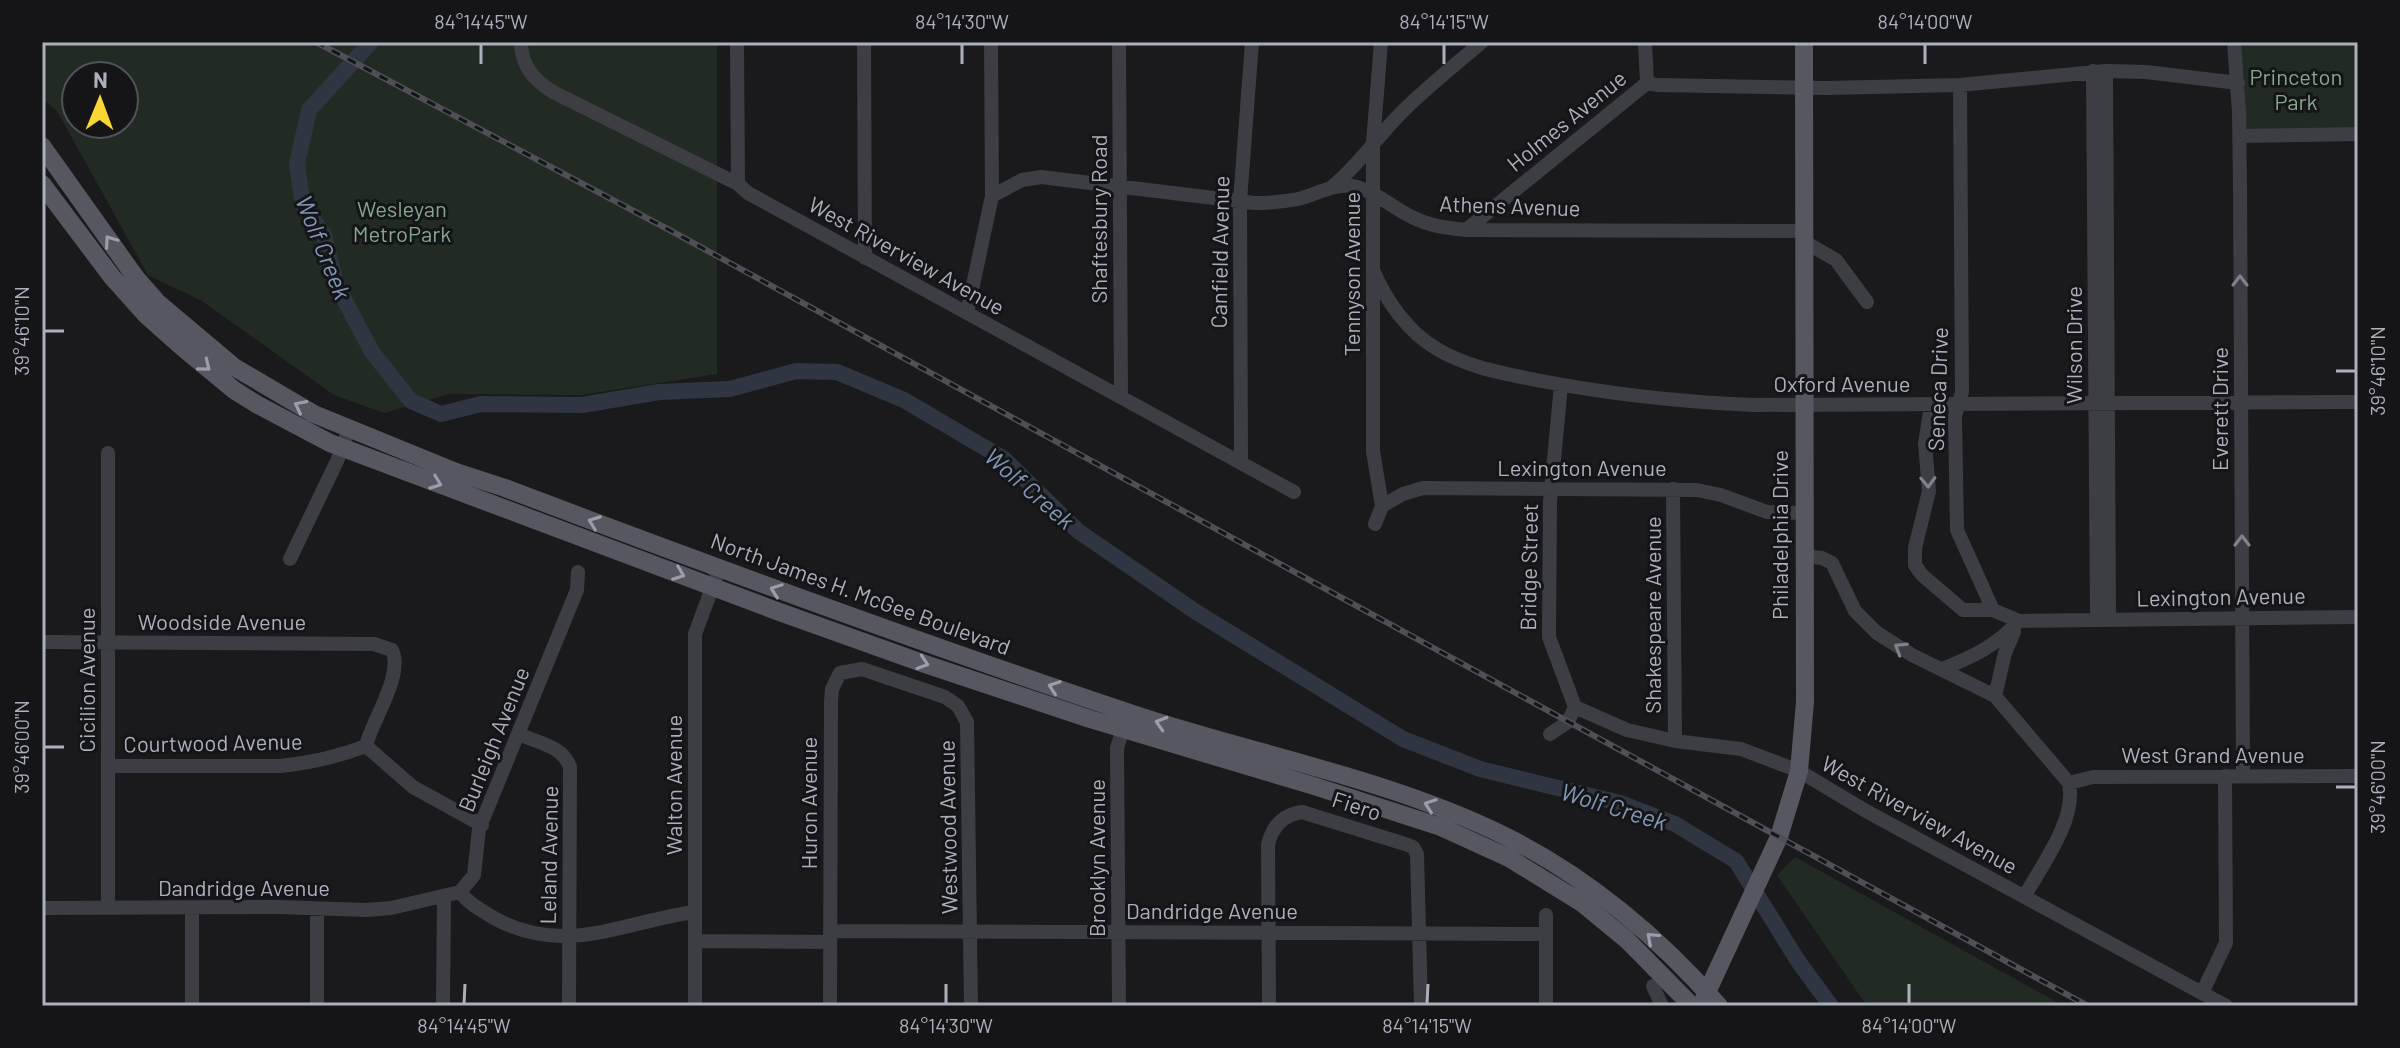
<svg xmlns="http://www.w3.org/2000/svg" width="2400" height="1048" font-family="Barlow,sans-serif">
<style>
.green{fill:#212b24;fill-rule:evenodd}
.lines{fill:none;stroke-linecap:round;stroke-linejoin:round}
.river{stroke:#2f3642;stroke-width:16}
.minor{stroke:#3d3d44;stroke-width:14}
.major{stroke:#575761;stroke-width:18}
.rail-casing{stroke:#4e4f57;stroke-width:6}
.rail{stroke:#151518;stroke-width:3;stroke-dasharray:9;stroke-linecap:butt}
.oneway{stroke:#9b9daa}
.oneway2{stroke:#80818c}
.ticks{fill:none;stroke:#acafbc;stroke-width:3}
.labels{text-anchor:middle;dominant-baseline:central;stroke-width:6;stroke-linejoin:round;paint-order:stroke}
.park-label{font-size:22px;fill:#83a88b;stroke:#151518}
.street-label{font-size:22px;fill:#acafbc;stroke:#151518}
.water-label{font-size:24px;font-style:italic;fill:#8297b8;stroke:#151518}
.neatline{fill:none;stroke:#acafbc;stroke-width:3}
.ticks-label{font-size:20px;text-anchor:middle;fill:#acafbc}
</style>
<rect width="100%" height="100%" fill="#1a1a1d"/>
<path class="green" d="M42,42H717V374L581,395L449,394L384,413L334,395L202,301L148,275L57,111L42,98ZM76,76H124V124H76Z
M2234,42H2358V134L2239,136Z
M1795,857L2064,1006H1867L1777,875Z"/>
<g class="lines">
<path class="river" d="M371,42L309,110L297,164L303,206L324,235L336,284L372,352L411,401L441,414L481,404L582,405L659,392L730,389L796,371L837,372L904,400L1004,459L1078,531L1196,612L1403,739L1480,769L1620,803L1675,824L1736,861L1798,961L1831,1006"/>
<path class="minor" d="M521,42C521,66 534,80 553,92L738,184L748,193L1294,492
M737,42L738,184
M864,42L865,258
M1119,42L1121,397
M1381,42L1373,143V451L1382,506
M1645,42L1647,83
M2234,42L2239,112L2240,184L2243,776
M2093,71L2097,619
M2106,71L2109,619
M1647,83L1657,85L1827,88L1960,85L2106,71L2146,72L2238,83
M1960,85L1962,392L1955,416L1957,530L1993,610L2019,621L2358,617
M2239,136L2358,134
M1332,187C1359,165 1377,137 1401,113C1426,88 1455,65 1482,42
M992,196L1022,180L1041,177L1255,203C1269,203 1283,202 1298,199C1318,194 1336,182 1357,187C1378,193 1393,208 1412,217C1429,226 1447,228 1466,230L1805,231
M1466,230L1647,83
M1805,242L1836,260L1867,302
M1373,270C1386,301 1408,332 1437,349C1467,367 1502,373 1536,380C1608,394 1680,402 1754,405L2358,402
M967,313L992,196L991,42
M1931,405L1925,444L1929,491L1915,548V565L1922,575L1963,610H1993
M1241,462L1240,201L1252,42
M1673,489L1675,741
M1375,524L1382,506L1403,494L1423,488L1697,490L1721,495L1767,512L1803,513
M1804,556L1822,558L1832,563L1855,611L1877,633L1912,655L1995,696L2069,783C2077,819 2042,865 2024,897
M290,559L337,461L349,429
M42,642L374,644L392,650C404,675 372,720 366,746C337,757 310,763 280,766H108
M1942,669C1973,657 1997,645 2019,621
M1995,696L2005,653L2014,632
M1575,707L1627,730L1675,741L1741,749L1799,771L1866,811L2226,1006
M519,734C538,743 563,746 570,767L569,1006
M1550,734L1568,722L1575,707L1549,637L1550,502L1561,385
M366,746L413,787L482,825
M2069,783L2093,777L2358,776
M460,892C469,904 481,910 494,918C565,957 622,922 694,912
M42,908L278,907L366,910L391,908L460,892L474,875L479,829L577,590L578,572
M108,908V453
M317,909V1006
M830,931L1546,934
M695,941L830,942
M1653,986L1662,1006
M2202,993L2226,943L2225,776
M192,1006V909
M443,1006L444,896
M695,1006V634L719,569
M830,1006L831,702L832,689L840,673L862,669L945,697L958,706L967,722L971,1006
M1119,1006L1117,748L1126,720
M1269,1006L1268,845C1272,826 1283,815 1302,812L1405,844L1413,847L1417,854L1421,1006
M1546,1006V915"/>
<path class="major" d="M42,146L136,278L158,303L234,367L314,414L456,472L505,488C716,568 928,646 1142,717C1262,756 1392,780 1505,836C1586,876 1660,938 1719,1006
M42,184L112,277L146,315L182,347L234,390L258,405L330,443L774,610L925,664L1090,719L1314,786L1441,827L1509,858L1582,903L1627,940L1692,1006
M1702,1003L1779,837L1799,771L1805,702L1804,42"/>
<g class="rail-casing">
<path id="rail" d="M316,42L675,233L2088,1006"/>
</g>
<use href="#rail" class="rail"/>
</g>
<defs><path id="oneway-chevron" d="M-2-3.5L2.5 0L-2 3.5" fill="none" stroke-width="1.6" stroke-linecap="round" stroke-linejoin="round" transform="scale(2)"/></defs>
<g class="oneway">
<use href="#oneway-chevron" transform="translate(110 241) rotate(-125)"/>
<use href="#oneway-chevron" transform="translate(205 366) rotate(39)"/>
<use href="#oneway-chevron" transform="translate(300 406) rotate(-153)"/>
<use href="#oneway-chevron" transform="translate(436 483) rotate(21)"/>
<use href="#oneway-chevron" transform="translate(594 522) rotate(-159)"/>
<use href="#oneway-chevron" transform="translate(679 574) rotate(21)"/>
<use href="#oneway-chevron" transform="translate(776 590) rotate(-160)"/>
<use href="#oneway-chevron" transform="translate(923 663) rotate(18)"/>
<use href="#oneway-chevron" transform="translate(1054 687) rotate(-161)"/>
<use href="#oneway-chevron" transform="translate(1161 723) rotate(-163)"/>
<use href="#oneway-chevron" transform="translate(1430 805) rotate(-160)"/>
<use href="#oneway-chevron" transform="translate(1652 938) rotate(-138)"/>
</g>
<g class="oneway2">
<use href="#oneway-chevron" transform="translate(2240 281) rotate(-90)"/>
<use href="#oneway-chevron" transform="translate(1928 482) rotate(88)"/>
<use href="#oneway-chevron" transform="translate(2242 541) rotate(-90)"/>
<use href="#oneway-chevron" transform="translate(1900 648) rotate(-148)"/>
</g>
<path class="ticks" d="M481,64V44M962,64V44M1444,64V44M1925,64V44M44,331H64M2336,371H2356M44,747H64M2336,787H2356M464,1004L465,984M946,1004V984M1427,1004L1428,984M1909,1004V984"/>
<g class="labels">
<g class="park-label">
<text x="2296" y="76">Princeton<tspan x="2296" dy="25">Park</tspan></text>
<text x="402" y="208">Wesleyan<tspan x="402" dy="25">MetroPark</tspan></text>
</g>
<g class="street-label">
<text transform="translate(1566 120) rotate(-39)">Holmes Avenue</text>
<text transform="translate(1510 205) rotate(2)">Athens Avenue</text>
<text transform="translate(1098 219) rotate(-90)">Shaftesbury Road</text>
<text transform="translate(1219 252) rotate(-89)">Canfield Avenue</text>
<text transform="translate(907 255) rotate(29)">West Riverview Avenue</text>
<text transform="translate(1351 274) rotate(-90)">Tennyson Avenue</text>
<text transform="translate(2073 345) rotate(-90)">Wilson Drive</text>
<text x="1842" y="383">Oxford Avenue</text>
<text transform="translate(1937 389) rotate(-88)">Seneca Drive</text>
<text transform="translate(2219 409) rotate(-90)">Everett Drive</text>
<text x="1582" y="467">Lexington Avenue</text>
<text transform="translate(1779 535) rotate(-90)">Philadelphia Drive</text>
<text transform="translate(1528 567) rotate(-89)">Bridge Street</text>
<text transform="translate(861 593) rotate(20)">North James H. McGee Boulevard</text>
<text transform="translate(2221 596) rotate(-1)">Lexington Avenue</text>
<text transform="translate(1652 615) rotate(-90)">Shakespeare Avenue</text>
<text x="222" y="621">Woodside Avenue</text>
<text transform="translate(86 680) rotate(-90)">Cicilion Avenue</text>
<text transform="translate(493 739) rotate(-68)">Burleigh Avenue</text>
<text transform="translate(213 742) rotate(-1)">Courtwood Avenue</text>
<text x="2213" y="754">West Grand Avenue</text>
<text transform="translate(673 785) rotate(-90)">Walton Avenue</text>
<text transform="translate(808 803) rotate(-90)">Huron Avenue</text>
<text transform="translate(1357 805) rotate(18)">Fiero</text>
<text transform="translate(1920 814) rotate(29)">West Riverview Avenue</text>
<text transform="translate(947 827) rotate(-91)">Westwood Avenue</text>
<text transform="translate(548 855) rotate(-89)">Leland Avenue</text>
<text transform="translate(1096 858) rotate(-90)">Brooklyn Avenue</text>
<text x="244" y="887">Dandridge Avenue</text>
<text x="1212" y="910">Dandridge Avenue</text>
</g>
<g class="water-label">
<text transform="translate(324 247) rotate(68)">Wolf Creek</text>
<text transform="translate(1030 488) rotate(41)">Wolf Creek</text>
<text transform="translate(1614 806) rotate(17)">Wolf Creek</text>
</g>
</g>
<rect width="2400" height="1048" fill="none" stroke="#151518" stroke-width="88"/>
<g transform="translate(100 100) rotate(1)"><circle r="38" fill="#151518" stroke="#51535a" stroke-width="2"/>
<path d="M0-6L14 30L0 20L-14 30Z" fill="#fad634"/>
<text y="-12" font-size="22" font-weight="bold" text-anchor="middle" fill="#acafbc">N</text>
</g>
<rect x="44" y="44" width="2312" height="960" class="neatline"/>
<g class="ticks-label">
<text x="481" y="29">84°14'45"W</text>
<text x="962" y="29">84°14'30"W</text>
<text x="1444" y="29">84°14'15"W</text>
<text x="1925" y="29">84°14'00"W</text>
<text transform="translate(22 331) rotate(-90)" y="7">39°46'10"N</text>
<text transform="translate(2378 371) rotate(-90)" y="7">39°46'10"N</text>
<text transform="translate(22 747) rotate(-90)" y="7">39°46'00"N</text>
<text transform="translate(2378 787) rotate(-90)" y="7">39°46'00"N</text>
<text x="464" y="1033">84°14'45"W</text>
<text x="946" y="1033">84°14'30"W</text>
<text x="1427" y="1033">84°14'15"W</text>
<text x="1909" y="1033">84°14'00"W</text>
</g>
</svg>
